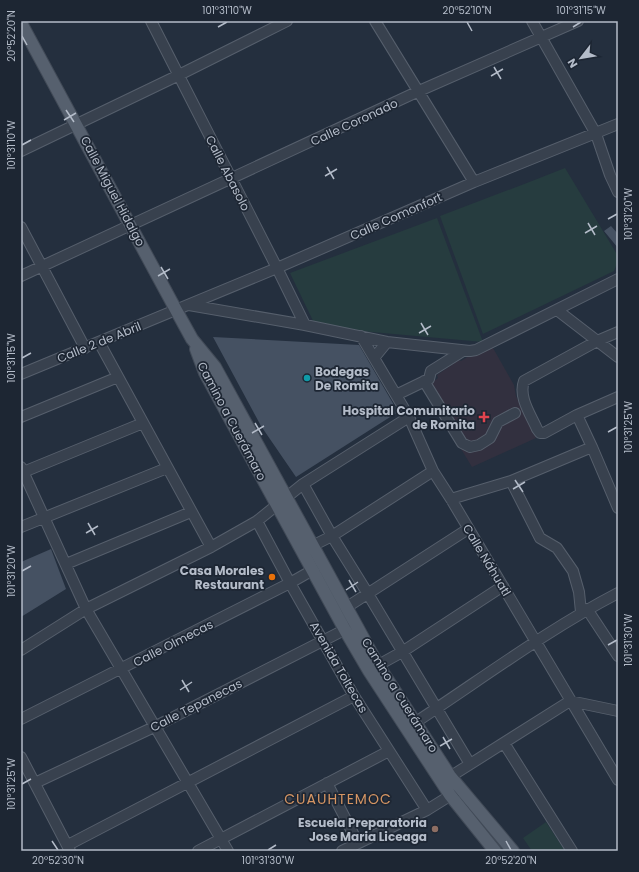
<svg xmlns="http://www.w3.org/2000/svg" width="639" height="872" font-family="Poppins,sans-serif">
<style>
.medical{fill:#32303f}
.green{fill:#263c3f}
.building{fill:#455162}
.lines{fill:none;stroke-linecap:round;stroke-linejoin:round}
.minor-casing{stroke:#565f6c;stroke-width:12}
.major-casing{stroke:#414a57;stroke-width:14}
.minor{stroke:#38414e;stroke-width:10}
.major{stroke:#56606e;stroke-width:12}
.ticks{fill:none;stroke:#b4bcc9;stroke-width:1.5}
.culture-dot{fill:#0f9aa8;stroke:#1d2633;stroke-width:1.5}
.health-dot{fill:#e0444e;stroke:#1d2633;stroke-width:1.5}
.food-dot{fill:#e8710a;stroke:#1d2633;stroke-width:1.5}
.education-dot{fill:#8d6e63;stroke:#1d2633;stroke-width:1.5}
.labels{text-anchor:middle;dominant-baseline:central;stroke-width:3.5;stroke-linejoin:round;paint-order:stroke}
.street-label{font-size:12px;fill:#b4bcc9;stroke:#1d2633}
.poi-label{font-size:12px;font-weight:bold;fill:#b4bcc9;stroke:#1d2633;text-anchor:end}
.quarter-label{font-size:14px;letter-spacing:1px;fill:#d59563;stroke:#1d2633}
.neatline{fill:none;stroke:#b4bcc9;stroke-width:1.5}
.ticks-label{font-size:10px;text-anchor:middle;fill:#b4bcc9}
</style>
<rect width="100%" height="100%" fill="#242f3e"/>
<path class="medical" d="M493,348L514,385L516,396L536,438L472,467L424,388L438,378L437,375L459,360L461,361L469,356Z"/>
<path class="green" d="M565,168L618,256V261L614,271L483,334L440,216L532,181Z
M437,218L483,342L316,327L290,273Z
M546,822L565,851H532L523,838Z"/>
<path class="building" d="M611,226L618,234V248L604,231Z
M213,337L359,345L398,412L296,477L261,426Z
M51,549L66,589L21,617V562Z"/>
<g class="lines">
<g class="minor-casing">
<path id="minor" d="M151,21L277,268L305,325
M375,21L474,182
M532,21L596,134L610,175L618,192
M21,151L179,75L287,21
M21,227L85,348
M21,276L419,91L578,21
M189,305L305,325L387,342L470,351L476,350L618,279
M557,310L618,357
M618,332L597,341L524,381C518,397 531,415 537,429L540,433H544L577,415L618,397
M361,336L409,417L433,471L451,499L618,780
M99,342L211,547
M374,358L387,342
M21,374L277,268L474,182L618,124
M424,381L462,443L470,447L479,445L490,438L498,422L515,413
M396,395L429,379L431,371L463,351
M577,415L592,447L618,508
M21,417L118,377
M21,467L86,609L228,851
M21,473L143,423
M511,481L540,538L557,548L573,571L579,592L581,612
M303,484L332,536L368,594L470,764
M451,499L511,481L592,447
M257,521L290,583L354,696L427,810
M21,527L167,468
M312,546L332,536L433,471
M66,564L191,512
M347,607L468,529
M587,609L618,656
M21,650L86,609L211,547L257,521L303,484L409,417
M373,668L402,652L503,586
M21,719L290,583L318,567
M416,722C483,678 547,630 618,593
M504,743L572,851
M21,757L70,851
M445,780L570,701L618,711
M35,783L154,727L350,627
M327,783L358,843
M68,845L354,696
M198,851L389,751
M342,851L427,810L456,792"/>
</g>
<g class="major-casing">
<path id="major" d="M21,23L176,310L192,339L215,367L378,665L450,776L513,851
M196,349L205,373L345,630L369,671L450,795L495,851"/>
</g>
<use href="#minor" class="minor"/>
<use href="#major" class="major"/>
</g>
<path class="ticks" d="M467,22L472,31M218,27L227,22M573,27L581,22M22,36L27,45M494,67L501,79M491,76L503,69M66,110L74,122M64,120L76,113M22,145L31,140M327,167L334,179M325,176L337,169M608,219L617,214M588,223L595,235M585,233L597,226M161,267L168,279M158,276L170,269M421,323L428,335M419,333L431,326M22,358L31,353M255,423L262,435M608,432L617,427M252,433L264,426M515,480L523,492M513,489L525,482M88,523L95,535M86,533L98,526M22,571L31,566M349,580L356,592M346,590L358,582M608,645L617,640M182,680L189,692M180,690L192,682M443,737L450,749M440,746L452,739M22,784L31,779M52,841L58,850M506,841L511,850M268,850L276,845"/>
<circle class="culture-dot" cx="307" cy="378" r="4"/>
<path class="health-dot" d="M482 411h4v4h4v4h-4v4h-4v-4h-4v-4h4z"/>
<circle class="food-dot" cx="272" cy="577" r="4"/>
<circle class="education-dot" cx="435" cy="829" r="4"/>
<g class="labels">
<g class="street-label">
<text transform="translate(354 122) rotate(-25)">Calle Coronado</text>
<text transform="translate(228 173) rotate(63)">Calle Abasolo</text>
<text transform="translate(113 191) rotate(62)">Calle Miguel Hidalgo</text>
<text transform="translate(396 216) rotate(-24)">Calle Comonfort</text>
<text transform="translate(99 342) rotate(-22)">Calle 2 de Abril</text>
<text transform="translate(232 421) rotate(62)">Camino a Cuerámaro</text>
<text transform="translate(487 560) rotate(59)">Calle Náhuatl</text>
<text transform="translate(173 643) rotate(-27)">Calle Olmecas</text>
<text transform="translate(339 667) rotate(60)">Avenida Toltecas</text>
<text transform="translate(400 695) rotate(58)">Camino a Cuerámaro</text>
<text transform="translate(196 705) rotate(-27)">Calle Tepanecas</text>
</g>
<g class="poi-label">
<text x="315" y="371" text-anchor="start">Bodegas<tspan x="315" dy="14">De Romita</tspan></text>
<text x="475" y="410">Hospital Comunitario<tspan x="475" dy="14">de Romita</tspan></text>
<text x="264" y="570">Casa Morales<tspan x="264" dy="14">Restaurant</tspan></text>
<text x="427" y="822">Escuela Preparatoria<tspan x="427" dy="14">Jose Maria Liceaga</tspan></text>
</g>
<g class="quarter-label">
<text x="338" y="799">CUAUHTEMOC</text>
</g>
</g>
<rect width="639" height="872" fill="none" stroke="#1d2633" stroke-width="44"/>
<g transform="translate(581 58) rotate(239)" stroke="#1d2633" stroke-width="3" paint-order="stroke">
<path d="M0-3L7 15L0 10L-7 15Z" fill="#b4bcc9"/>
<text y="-6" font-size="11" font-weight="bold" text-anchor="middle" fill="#b4bcc9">N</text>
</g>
<rect x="22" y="22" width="595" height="828" class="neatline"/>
<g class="ticks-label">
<text x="227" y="14">101°31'10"W</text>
<text x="467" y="14">20°52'10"N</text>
<text x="581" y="14">101°31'15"W</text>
<text transform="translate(11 36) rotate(-90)" y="4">20°52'20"N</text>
<text transform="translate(11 145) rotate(-90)" y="4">101°31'10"W</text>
<text transform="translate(628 214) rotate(-90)" y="4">101°31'20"W</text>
<text transform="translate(11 358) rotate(-90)" y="4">101°31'15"W</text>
<text transform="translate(628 427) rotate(-90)" y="4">101°31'25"W</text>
<text transform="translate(11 571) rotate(-90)" y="4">101°31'20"W</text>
<text transform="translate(628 640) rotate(-90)" y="4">101°31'30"W</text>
<text transform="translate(11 784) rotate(-90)" y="4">101°31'25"W</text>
<text x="58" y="864">20°52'30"N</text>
<text x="268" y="864">101°31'30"W</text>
<text x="511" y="864">20°52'20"N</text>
</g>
</svg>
